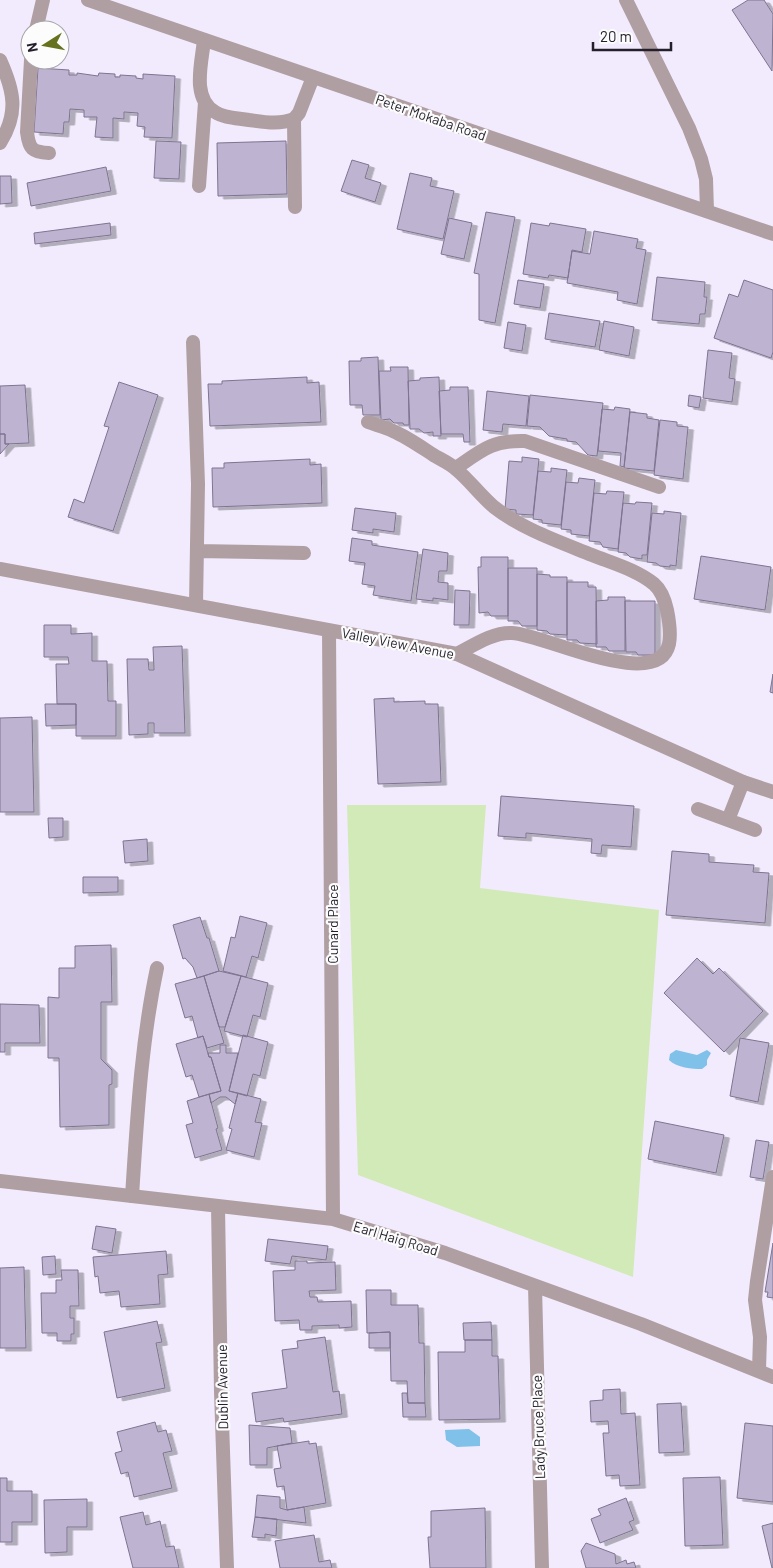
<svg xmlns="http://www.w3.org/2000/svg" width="773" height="1568" font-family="Barlow,sans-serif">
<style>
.green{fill:#d2eab8}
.water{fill:#80c1e9}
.building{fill:#beb3d1;stroke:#7e7490;filter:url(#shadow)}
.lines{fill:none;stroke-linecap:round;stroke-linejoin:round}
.service{stroke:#b09fa2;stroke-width:14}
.minor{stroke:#b09fa2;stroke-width:14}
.tertiary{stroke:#b09fa2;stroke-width:14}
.labels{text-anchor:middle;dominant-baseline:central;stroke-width:4.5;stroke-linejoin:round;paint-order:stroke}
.street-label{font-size:14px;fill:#231f2b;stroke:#fcfcfc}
</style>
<defs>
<filter id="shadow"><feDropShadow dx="5.5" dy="3" stdDeviation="0" flood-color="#0004"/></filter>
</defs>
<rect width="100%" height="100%" fill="#f2ebfe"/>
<path class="green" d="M347,805H486L480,888L659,910L633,1277L358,1175Z"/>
<path class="water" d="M676,1050L697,1055L707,1050L711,1053L707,1060V1065L702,1069C692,1069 677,1068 669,1060L670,1054Z
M469,1429L480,1437V1446L457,1447L446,1440L445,1430Z"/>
<path class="building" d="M748,0H764L773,14L772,71L732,10Z
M38,68L69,70V75H77V73L98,76L99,73L115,74V77H120V75L136,76V78L143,79V74L175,76L172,138L144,137L145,127L137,126L138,113L124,112V119L113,118V138L95,137L97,117H84V110L70,109L69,122H64L63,134L34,132Z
M156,141L181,142L179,179L154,178Z
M286,141L287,194L218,196L217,143Z
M352,160L369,165L365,178L381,183L375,202L341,191Z
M106,167L111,191L31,206L27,183Z
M410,173L432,178L430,186L454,191L443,239L397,229Z
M0,176H11L12,203L0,204Z
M486,212L515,217L495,323L479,320V274L474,273Z
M449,218L472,223L464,259L441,254Z
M110,223L111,235L35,244L34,233Z
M531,223L549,226L550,223L586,229L582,252L572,250L568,278L549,275L548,278L523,274Z
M594,231L638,239L636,248L646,250L637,304L617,300L618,292L567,283L572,251L590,254Z
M657,277L705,282L704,297H707L705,314H700L699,324L652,320Z
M518,280L544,284L540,308L514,304Z
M744,280L773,290V352L771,358L714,338L729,294L738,297Z
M549,313L600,321L595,347L545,339Z
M604,321L634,327L629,356L599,350Z
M508,322L526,325L522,351L504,348Z
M708,350L732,353L729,378L735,379L732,402L703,398Z
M378,357L380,415H363L362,405H350L349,361H361V358Z
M390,367H408L409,425H404L403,423H394L390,419L381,420L379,371H391Z
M307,377V383L319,382L321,422L210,426L208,384H222V381Z
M439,377L441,436H433V432L424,433L419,429H410L408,381L420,380V378Z
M119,382L158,395L113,531L68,517L74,499L84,503L109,427L104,426Z
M25,385L29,443L5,444V434H0V386Z
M450,387H468L470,442H464L463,434H441L439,391L450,390Z
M487,391L529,396L526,426L503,424L502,432L483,430Z
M530,395L603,403L597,456L588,455L576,442L567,441V439L549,436L540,427L527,426Z
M689,395L701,397L699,408L688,406Z
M615,407L630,409L624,467L620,466L621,453L598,451L602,409L614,410Z
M630,412L647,414V418L659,420L654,471L624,468Z
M660,420L677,422V426L688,427L683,479L654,475Z
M0,434H5V444H9L0,454Z
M522,457L539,459L533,515L516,514V510L505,509L509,461L522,462Z
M310,459V465L321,464L322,503L213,507L212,468H224V463Z
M551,468L567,470L561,525L542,523V520L533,519L538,471L551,472Z
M579,478L595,480L589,536L571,534V530L561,529L566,482L578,483Z
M607,491L624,492L618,549L603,547L600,542L589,541L594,493L606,494Z
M636,502L652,503L647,555H642V559L630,557L626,553L618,552L623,503L635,504Z
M355,508L396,513L394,532L373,529V533L352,530Z
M664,511L681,513L676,566L670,565V567L660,566L656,563L647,562L652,513L664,514Z
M352,538L372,541V545L418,552L411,601L373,595L375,586L362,584L365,563L349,561Z
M423,549L448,553L447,571H439L438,582L448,583V600L433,598V601L416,599Z
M701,556L771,567L765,610L694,599Z
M481,557H508V616H491L488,612L479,613L478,567H481Z
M508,568H537V626H522L518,621H508Z
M537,574L550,575V577H567V635L550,634L547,631L537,630Z
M567,582H588V587H596L597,644L580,643L577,640H567Z
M455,590L470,591L469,625H454Z
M608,597H625V651H609L606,647H596V601L608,600Z
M625,601H655V655H638L636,652H626Z
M44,625H71V634L92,633V661H107L108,701H116V736H76V704H57L56,664H69L68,657H44Z
M182,646L185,733H154V723H148V734L129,735L127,659H148L149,670H154L153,647Z
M773,674V693L770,692Z
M394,698V702L425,701V704H438L441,782L378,784L374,699Z
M45,704H76V725L46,726Z
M32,717L34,812H0V718Z
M501,796L634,806L631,847L602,845L601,854L591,853L592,839L526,833V838L498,836Z
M48,818H63V837L49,838Z
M147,839L148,861L125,863L123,841Z
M672,851L709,854V862L754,865L753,872L769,873L765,923L666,915Z
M83,877H118V892L83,893Z
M240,916L267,923L258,958L252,956L246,977L223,971L231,937L235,938Z
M200,917L207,938H209L219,971L197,978L193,967L185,958L183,959L173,925Z
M111,945L112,1002H101V1059L112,1070V1084L109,1085V1125L60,1127L59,1058H48V997L59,998V968H75V946Z
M697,958L713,974L719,968L763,1011L724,1052L664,993Z
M219,971L241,976L225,1027H219L204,976Z
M204,976L224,1043L207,1048L203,1036L198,1038L192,1016L185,1018L175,984Z
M241,976L268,983L260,1017L253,1015L247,1037L224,1031Z
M0,1004L39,1005L40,1043H5V1052H0Z
M243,1035L268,1042L260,1076L253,1074L247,1096L229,1091Z
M203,1036L209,1057H211L221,1091L199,1097L192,1075L186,1077L176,1044Z
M740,1038L769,1043L758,1102L730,1096Z
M220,1045H226V1053H238L229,1091L238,1093L235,1104L226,1097H220L211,1103L209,1094L221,1091L211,1057H209L208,1053H220Z
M238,1093L261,1099L255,1122L262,1123L254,1157L226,1150L232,1129L229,1128Z
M209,1094L218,1128L216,1129L222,1150L195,1158L186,1125L193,1123L187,1101Z
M655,1121L724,1135L716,1173L648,1159Z
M756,1140L769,1142L763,1179L750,1177Z
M96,1226L116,1229L112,1253L92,1249Z
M268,1239L328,1246L326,1260L292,1256L290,1264L265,1261Z
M773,1243V1298L767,1297L768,1292H765Z
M166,1251L168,1274L158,1275L160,1304L121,1307L119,1291L100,1293L98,1276L95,1277L93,1257Z
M55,1256L56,1274L43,1275L42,1257Z
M295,1261H307V1263L335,1262L336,1290L309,1291L310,1297H317L318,1302L351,1301L352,1327L339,1328V1325L312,1326V1330H300L299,1320L275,1321L273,1271L295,1270Z
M24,1267L26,1348H0V1268Z
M61,1270H78L79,1306H70V1318H74V1334H71V1341H57V1333H42L41,1293H56V1280H62Z
M366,1290H391V1305H418L419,1343H424L425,1403H408L407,1381H391L390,1332L367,1333Z
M157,1321L162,1342L156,1343L165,1388L117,1398L104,1332Z
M491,1322L492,1340H464L463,1323Z
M390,1332V1348H369V1333Z
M325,1337L333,1392L339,1391L342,1414L284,1422L283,1418L256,1422L252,1393L287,1388L282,1350L298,1348L297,1341Z
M465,1340H492V1356H498L500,1419L439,1420L438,1352H465Z
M620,1389L621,1414L635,1413L640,1485L620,1486L619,1475L606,1476L603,1433H609L608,1421L591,1422L590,1401L603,1400V1390Z
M402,1393H407L408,1403H425L426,1417H403Z
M681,1403L684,1452L659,1453L657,1404Z
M155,1422L158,1432L166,1430L172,1451L163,1453L172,1488L134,1497L128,1472L121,1474L115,1453L122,1451L117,1432Z
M745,1423L773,1426V1502L737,1498Z
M249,1425L290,1428L292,1443L267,1448V1465H250Z
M309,1441V1444L316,1443L326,1503L287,1510L284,1486L277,1487L274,1469L281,1468L277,1446Z
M720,1477L723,1545L685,1546L683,1478Z
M0,1478H7V1491H32V1522H12V1542H0Z
M257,1495L280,1497V1508L287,1510L304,1507L306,1523L255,1517Z
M626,1498L634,1520L629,1522L633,1530L600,1543L591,1519L601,1515L598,1509Z
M87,1499V1527H67V1552L45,1553L44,1500Z
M485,1508L486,1568H430L428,1537H431V1511Z
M143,1512L146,1525L160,1521L166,1547L174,1546L179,1568H133L120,1517Z
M255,1517L277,1519L276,1536L265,1534V1538L252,1537Z
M773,1523V1568H772L762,1526Z
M314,1535L319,1562L330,1560L332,1568H280L275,1541Z
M586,1543L615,1554L616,1564L626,1560L627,1564L634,1562L636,1568H586L581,1551Z"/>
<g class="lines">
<path class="service" d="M36,30L43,0
M204,40C202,62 191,98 215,112C224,118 238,118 249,120C264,122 279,125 294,119L299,113L313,77
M0,60C14,91 19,113 0,143
M31,60L27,132C29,149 32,152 49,153
M294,119L295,207
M199,186L205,102
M193,342L198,484L196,605
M368,422C376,425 385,427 393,431C407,437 421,447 435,456C442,460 451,464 457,470C470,481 481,496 494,507C522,529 560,542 592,555C612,563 637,570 654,584C661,590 665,601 667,610C669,620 671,634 669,644C658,693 543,634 512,633C493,632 474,645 457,654
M456,468C482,450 492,440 525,441L659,487
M197,551L304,553
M698,809L755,830
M728,820L743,782
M132,1196C137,1120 141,1043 157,968
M759,1370L760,1337L755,1300L757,1281L773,1177"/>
<path class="minor" d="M626,0L689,128L701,159L706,179L707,211
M0,569L457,654L743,782L773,792
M329,630L333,1219
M0,1181L333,1219L445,1253L641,1324L773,1377
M218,1206L221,1392L227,1568
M535,1286L542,1568"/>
<path class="tertiary" d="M88,0L773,234"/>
</g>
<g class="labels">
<g class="street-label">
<text transform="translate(431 117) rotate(19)">Peter Mokaba Road</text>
<text transform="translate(398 643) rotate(11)">Valley View Avenue</text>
<text transform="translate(332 924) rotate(-90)">Cunard Place</text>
<text transform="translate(396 1238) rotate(17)">Earl Haig Road</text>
<text transform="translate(222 1387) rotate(-91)">Dublin Avenue</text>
<text transform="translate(538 1427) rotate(-92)">Lady Bruce Place</text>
</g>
</g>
<g transform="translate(45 45) rotate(259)"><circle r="24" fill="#fcfcfc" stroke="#a5a4a8"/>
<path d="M0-4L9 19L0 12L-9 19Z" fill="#66721d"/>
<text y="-8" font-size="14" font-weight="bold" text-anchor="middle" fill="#231f2b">N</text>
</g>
<path d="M593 42v8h78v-8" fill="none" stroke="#231f2b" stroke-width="2.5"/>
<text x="600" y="42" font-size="15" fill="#231f2b" stroke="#fcfcfc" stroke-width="4" paint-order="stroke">20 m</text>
</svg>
